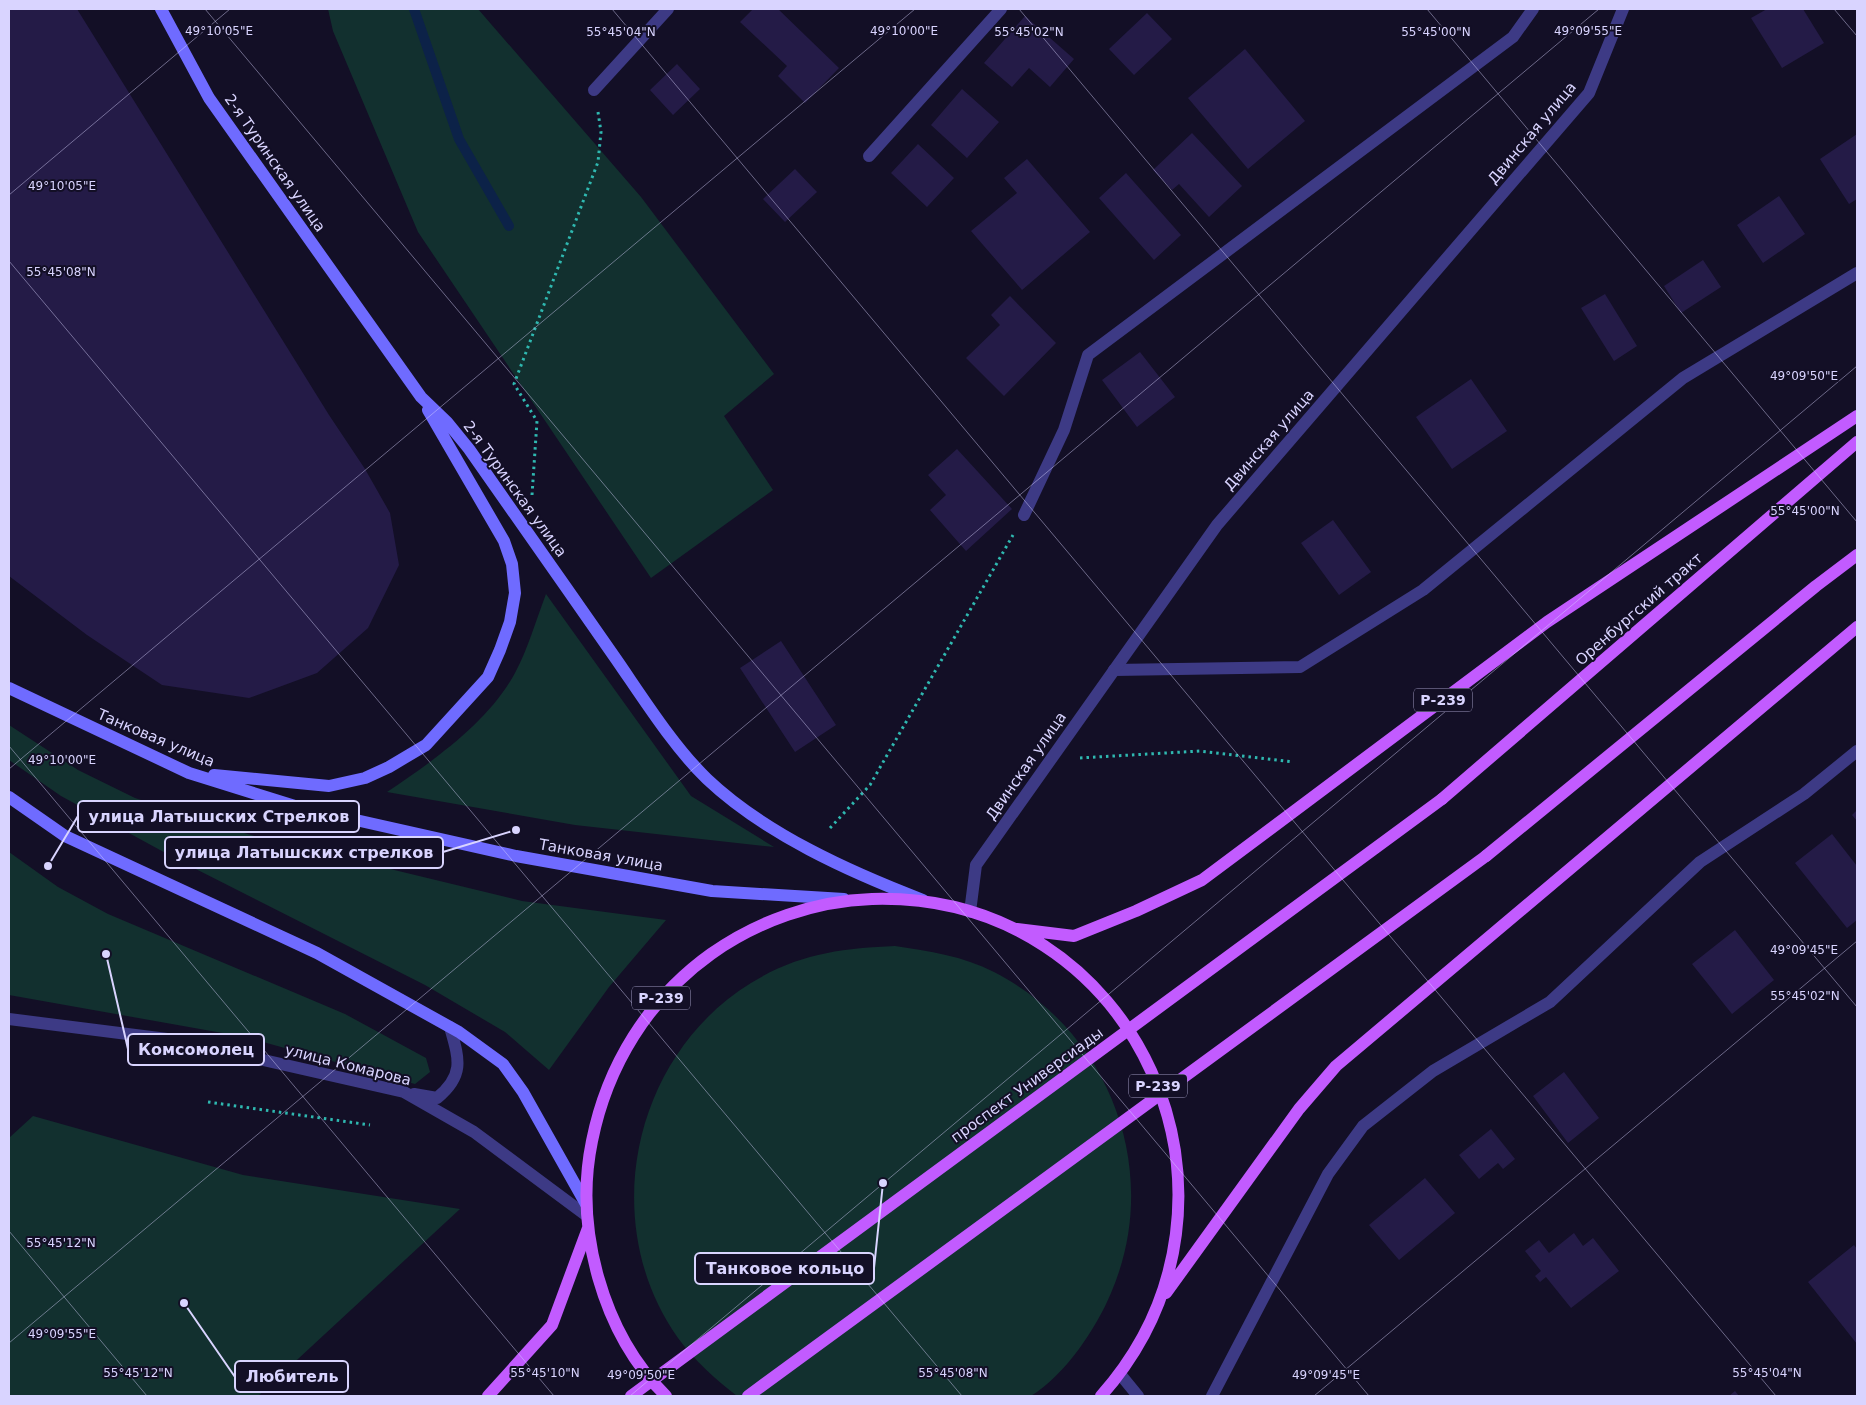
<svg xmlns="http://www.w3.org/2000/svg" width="1866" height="1405" font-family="'DejaVu Sans',sans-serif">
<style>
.green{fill:#12302f}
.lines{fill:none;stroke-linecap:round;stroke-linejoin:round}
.stream{stroke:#0c2248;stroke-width:10}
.building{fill:#241b47}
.path{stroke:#2fb8b0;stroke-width:3;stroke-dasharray:2.5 4;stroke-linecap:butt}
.lane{stroke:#3d3a85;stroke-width:12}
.street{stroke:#3d3a85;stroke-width:12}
.secondary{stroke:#6f6bff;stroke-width:12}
.primary{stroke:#c25bff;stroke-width:12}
.primary-bridge{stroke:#c25bff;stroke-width:12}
.ticks{fill:none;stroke:#d9d4ff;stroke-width:1;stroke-opacity:0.45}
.labels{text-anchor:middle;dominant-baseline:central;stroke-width:4;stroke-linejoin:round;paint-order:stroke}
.shield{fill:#130f26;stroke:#9e99be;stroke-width:1}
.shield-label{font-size:14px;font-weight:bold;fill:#d9d4ff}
.street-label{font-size:15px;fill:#d9d4ff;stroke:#130f26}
.ticks-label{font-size:12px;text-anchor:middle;fill:#d9d4ff;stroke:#130f26;stroke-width:4;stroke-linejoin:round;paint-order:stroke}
.leader{fill:none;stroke:#d9d4ff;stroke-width:2}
.callout-dot{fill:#d9d4ff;stroke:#130f26;stroke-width:2}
.callout{fill:#130f26;stroke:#d9d4ff;stroke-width:2}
.callout-label{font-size:16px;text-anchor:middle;font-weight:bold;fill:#d9d4ff}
</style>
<rect width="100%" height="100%" fill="#130f26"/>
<path class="green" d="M328,9H478L641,197L774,374L724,416L773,490L651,578L418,232L333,31Z
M546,594L691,796L774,847L575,825L387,792C433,761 488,723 515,673C528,649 536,620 546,594Z
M9,725L78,770L135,798L211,823L258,837L522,901L666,920L609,987L549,1070L505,1032L425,985L182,862L61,796L9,760Z
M9,852L58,887L108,914L345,1014L426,1058L430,1072L415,1084L245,1037L9,995Z
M895,946C929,951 963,956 994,972C1111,1032 1163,1172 1111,1293C1096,1329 1065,1375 1031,1396H737C715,1379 695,1361 678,1338C597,1224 632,1056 751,983C797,954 843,948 895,946Z
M33,1116L243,1175L460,1209L258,1396H9V1138Z"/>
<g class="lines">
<path class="stream" d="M414,9L459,139L509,226"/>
</g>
<path class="building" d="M9,9H77L329,415L365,469L390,513L399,565L368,628L317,673L249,698L162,685L87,635L9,576Z
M753,9H778L839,68L805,103L778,76L787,66L740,22Z
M1767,9H1803L1824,43L1782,68L1751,18Z
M1147,13L1172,39L1134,75L1109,49Z
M1025,16L1074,59L1050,87L1029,68L1012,87L984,63Z
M1245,49L1305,121L1248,169L1188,98Z
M677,64L700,89L673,115L650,90Z
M962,89L999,122L967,158L931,125Z
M1192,133L1242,186L1209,217L1179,184L1172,190L1153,170Z
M1857,134V199L1849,204L1820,159Z
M918,144L954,178L927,207L891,173Z
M1027,159L1090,232L1022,290L971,231L1017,193L1004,178Z
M795,169L817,192L785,222L763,199Z
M1126,173L1181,235L1154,260L1099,198Z
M1779,196L1805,234L1763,263L1737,225Z
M1703,260L1721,287L1681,313L1664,286Z
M1605,294L1637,346L1614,361L1581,308Z
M1010,296L1056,343L1004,396L966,358L1000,325L991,315Z
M1140,352L1175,397L1137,427L1102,380Z
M1471,379L1507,431L1452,469L1416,417Z
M957,449L1012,509L966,551L930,510L946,495L928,475Z
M1333,520L1371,572L1339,595L1301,543Z
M781,641L836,725L795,752L740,668Z
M1857,810V821L1852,815Z
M1832,834L1857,866V920L1847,928L1795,863Z
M1735,930L1774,980L1732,1014L1692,964Z
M1564,1072L1599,1118L1568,1143L1533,1096Z
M1491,1129L1515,1159L1503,1169L1498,1163L1479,1179L1459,1155Z
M1425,1178L1455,1213L1399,1260L1369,1225Z
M1574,1233L1583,1246L1593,1238L1619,1271L1571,1308L1546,1277L1540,1282L1535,1276L1541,1271L1525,1251L1539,1240L1549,1253Z
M1854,1245L1857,1249V1344L1808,1282Z
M1735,1391L1739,1396H1729Z"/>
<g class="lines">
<path class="path" d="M532,495L537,421L514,384L598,162L601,132L598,112
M1080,758L1200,751L1293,762
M830,828L870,785L1013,535
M208,1102L370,1125"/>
<path class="lane" d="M1114,670L1300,667L1423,590L1683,378L1857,273"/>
<path class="street" d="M594,90L668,9
M869,156L1001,9
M1024,515L1064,430L1088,355L1513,37L1533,9
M970,912L976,865L1217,525L1589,93L1623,9
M9,1019L175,1040L404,1092L474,1132L587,1216
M414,1094L437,1098C465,1075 459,1059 450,1027
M1120,1374L1138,1396
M1212,1396L1328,1174L1363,1126L1433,1071L1550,1002L1700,862L1804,794L1857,751"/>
<path class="secondary" d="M161,9L209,98L421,397L447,422L469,449C518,518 567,589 616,659C643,698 673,746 707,779C765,834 850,872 923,900
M9,688L189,773L298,807L516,856L712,891L844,899
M214,775L329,786L365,778L389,767L426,745L488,677L500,650L510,622L515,593L512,564L504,541L428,410
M9,797L65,836L317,953L459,1032L503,1064L523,1092L586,1204"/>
<path class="primary" d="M1442,799L1857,442
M1486,856L1816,586L1857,555
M1017,929L1074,936L1136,911L1202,880L1547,622L1857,416
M1166,1293L1299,1109L1336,1066L1857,627
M488,1396L552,1325L588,1228
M666,1396C602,1333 574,1228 592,1141C607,1066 648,999 711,954C758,921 814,901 872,899C1137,891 1275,1200 1101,1396"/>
<path class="primary-bridge" d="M631,1396L1442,799
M748,1396L1486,856"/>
</g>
<path class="ticks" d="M205,9L1369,1396M612,9L1776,1396M1019,9L1857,1007M1427,9L1857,522M1834,9L1857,36M9,195L230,9M9,261L962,1396M9,746L554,1396M9,769L915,9M9,1231L147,1396M9,1343L1599,9M630,1396L1857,366M1314,1396L1857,941"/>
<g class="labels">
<g class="shield">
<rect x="1414" y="688.5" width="58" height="23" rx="4"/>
<rect x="632" y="986.5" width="58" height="23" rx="4"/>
<rect x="1129" y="1074.5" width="58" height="23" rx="4"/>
</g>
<g class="shield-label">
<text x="1443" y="700">Р-239</text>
<text x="661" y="998">Р-239</text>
<text x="1158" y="1086">Р-239</text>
</g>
<g class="street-label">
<text transform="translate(1532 133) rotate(-50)">Двинская улица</text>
<text transform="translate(275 163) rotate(55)">2-я Туринская улица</text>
<text transform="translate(1269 440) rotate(-49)">Двинская улица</text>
<text transform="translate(515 489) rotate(54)">2-я Туринская улица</text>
<text transform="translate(1639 609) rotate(-41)">Оренбургский тракт</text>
<text transform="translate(156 738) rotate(23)">Танковая улица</text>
<text transform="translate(1026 766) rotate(-55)">Двинская улица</text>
<text transform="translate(601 855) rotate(10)">Танковая улица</text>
<text transform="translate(348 1065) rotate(14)">улица Комарова</text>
<text transform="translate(1027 1085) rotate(-36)">проспект Универсиады</text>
</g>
</g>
<g class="ticks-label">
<text x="219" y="35">49°10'05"E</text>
<text x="904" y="35">49°10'00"E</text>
<text x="1588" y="35">49°09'55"E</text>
<text x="1029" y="36">55°45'02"N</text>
<text x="621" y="36">55°45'04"N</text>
<text x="1436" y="36">55°45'00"N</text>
<text x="62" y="190">49°10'05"E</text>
<text x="61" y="276">55°45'08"N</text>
<text x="1804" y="380">49°09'50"E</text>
<text x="1805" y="515">55°45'00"N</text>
<text x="62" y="764">49°10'00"E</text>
<text x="1804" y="954">49°09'45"E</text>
<text x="1805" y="1000">55°45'02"N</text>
<text x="61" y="1247">55°45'12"N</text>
<text x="62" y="1338">49°09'55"E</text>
<text x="138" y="1377">55°45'12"N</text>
<text x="545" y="1377">55°45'10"N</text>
<text x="953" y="1377">55°45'08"N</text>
<text x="1767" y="1377">55°45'04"N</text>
<text x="641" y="1379">49°09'50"E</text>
<text x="1326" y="1379">49°09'45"E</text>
</g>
<path class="leader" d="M48 866L78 816M516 830L443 852M106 954L128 1049M883 1183L874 1268M184 1303L235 1377"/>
<g class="callout-dot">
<circle cx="48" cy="866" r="5"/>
<circle cx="516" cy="830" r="5"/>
<circle cx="106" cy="954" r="5"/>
<circle cx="883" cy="1183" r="5"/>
<circle cx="184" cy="1303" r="5"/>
</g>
<g class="callout">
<rect x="78" y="801" width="281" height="31" rx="5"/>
<rect x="165" y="837" width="278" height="31" rx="5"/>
<rect x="128" y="1034" width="136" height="31" rx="5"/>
<rect x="695" y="1253" width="179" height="31" rx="5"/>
<rect x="235" y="1361" width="113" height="31" rx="5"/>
</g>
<g class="callout-label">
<text x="219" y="822">улица Латышских Стрелков</text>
<text x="304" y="858">улица Латышских стрелков</text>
<text x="196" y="1055">Комсомолец</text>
<text x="785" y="1274">Танковое кольцо</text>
<text x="292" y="1382">Любитель</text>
</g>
<rect width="1866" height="1405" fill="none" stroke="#d9d4ff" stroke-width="20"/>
</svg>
